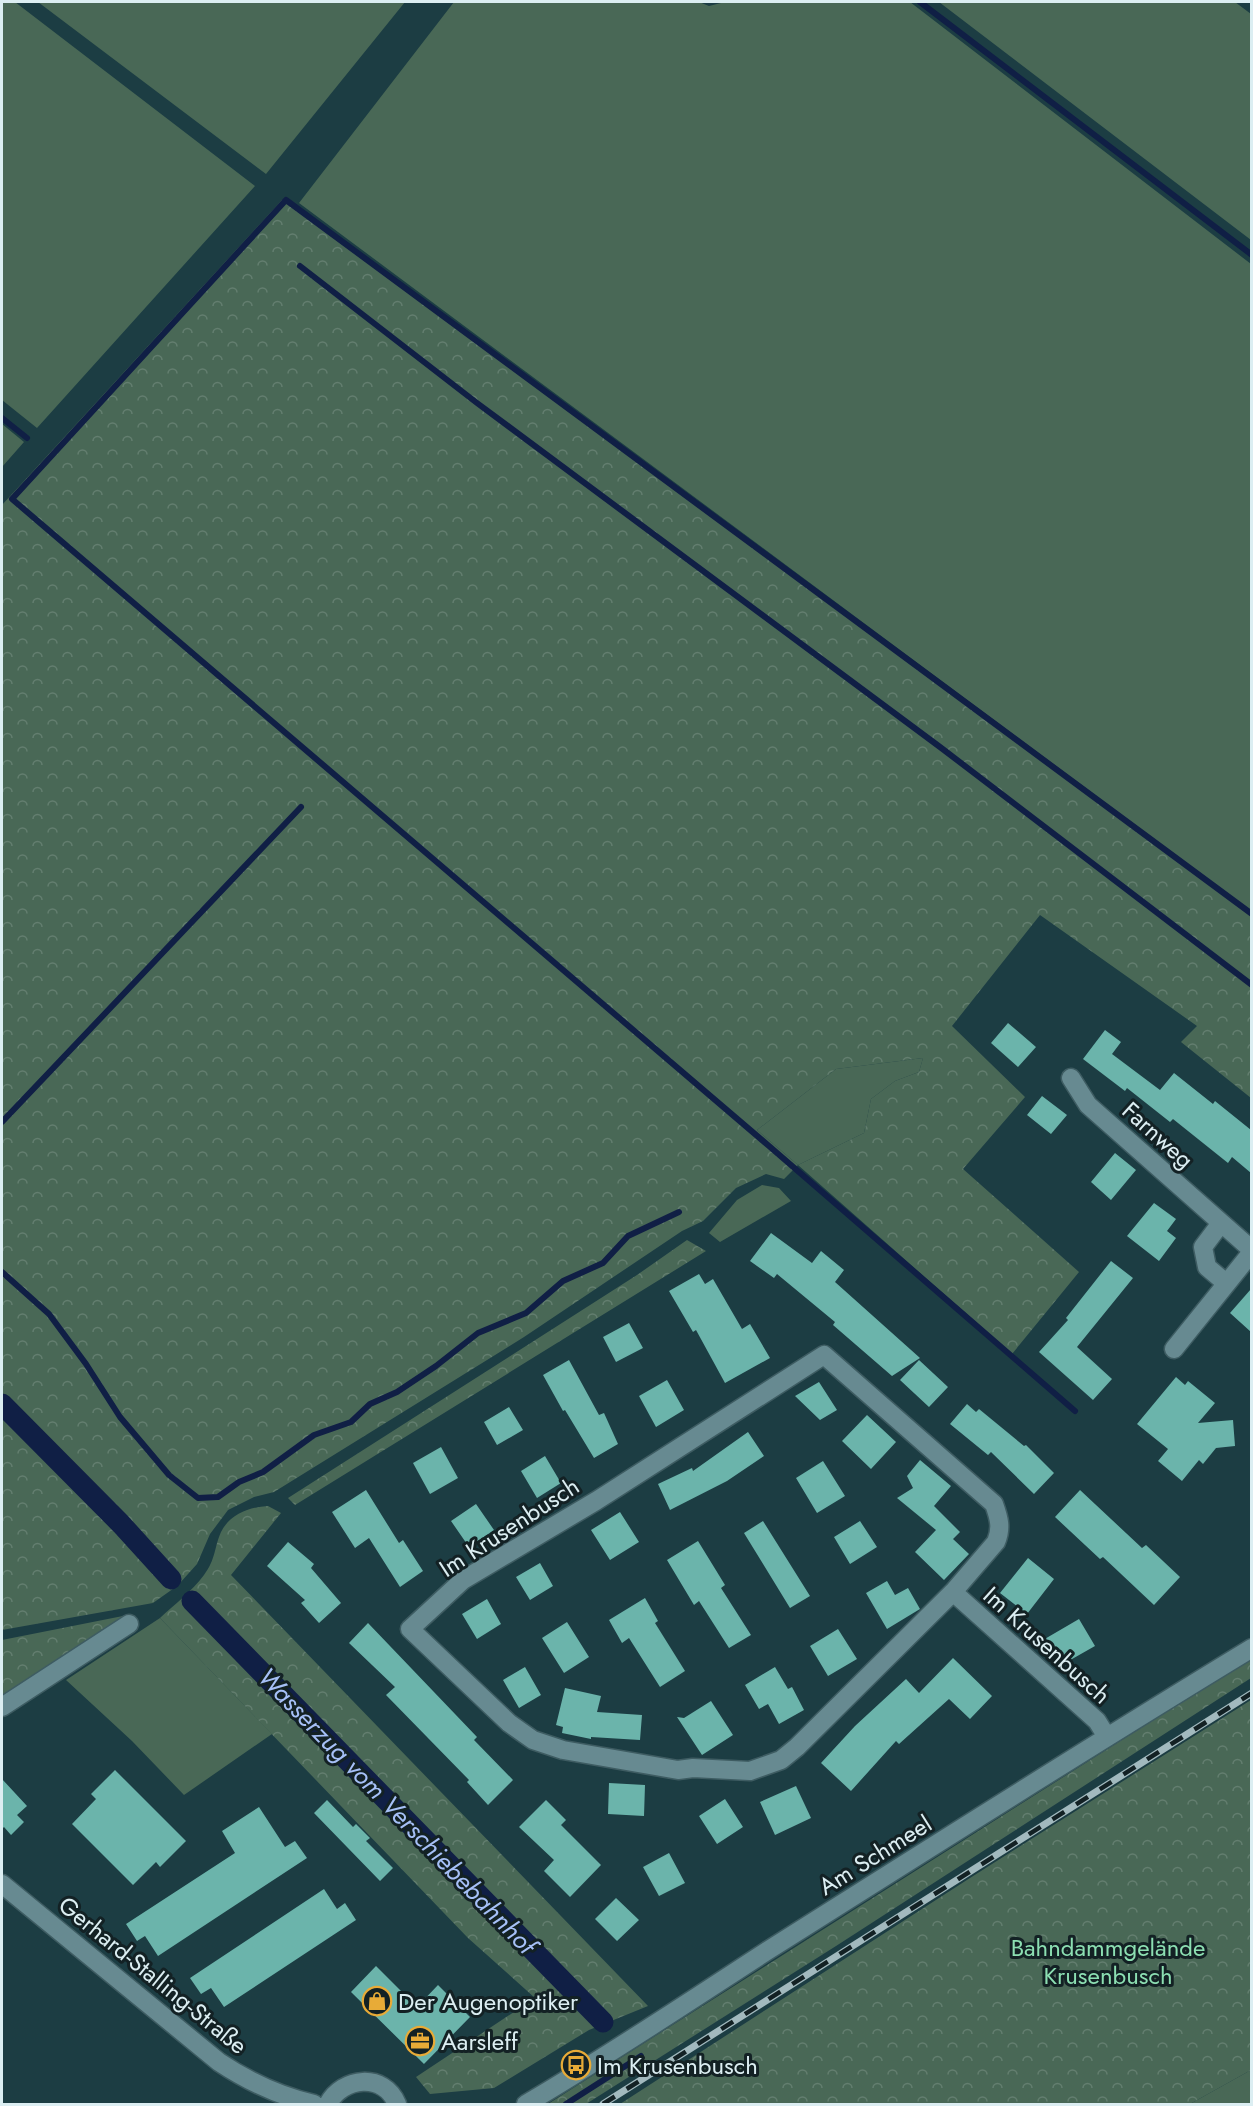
<svg xmlns="http://www.w3.org/2000/svg" width="1253" height="2106" font-family="Jost,sans-serif">
<style>
.grass{fill:#496856}
.forest{fill:url(#forest-crowns);fill-rule:evenodd}
.lines{fill:none;stroke-linecap:round;stroke-linejoin:round}
.stream{stroke:#101f45;stroke-width:6}
.canal{stroke:#101f45;stroke-width:21}
.building{fill:#6bb4ab}
.minor-casing{stroke:#3e5c62;stroke-width:21}
.minor{stroke:#678a91;stroke-width:18}
.rail-casing{stroke:#a2b9be;stroke-width:7}
.rail{stroke:#132124;stroke-width:4.5;stroke-dasharray:14;stroke-linecap:butt}
.labels{text-anchor:middle;dominant-baseline:central;stroke-width:6;stroke-linejoin:round;paint-order:stroke}
.street-label{font-size:24px;fill:#dceef2;stroke:#132124}
.park-label{font-size:24px;fill:#8cdfb2;stroke:#132124}
.poi-label{font-size:24px;fill:#dceef2;stroke:#132124;text-anchor:start}
.water-label{font-size:26px;font-style:italic;fill:#a6c0f7;stroke:#132124}
</style>
<defs>
<pattern id="forest-crowns" width="20" height="18" patternUnits="userSpaceOnUse" patternTransform="scale(1.5)"><rect width="20" height="18" fill="#496856"/><path d="M2 6a3 3 0 1 1 6 0M12 15a3 3 0 1 1 6 0" fill="none" stroke="#637e6f"/></pattern>
</defs>
<rect width="100%" height="100%" fill="#1c3d43"/>
<path class="grass" d="M2,2H15L255,186L37,428L2,400Z
M38,2H405L266,174Z
M454,2H699L709,6L725,2H910L1251,264V911L299,203Z
M939,2H1235L1251,14V240Z
M2,424L24,442L2,467Z
M923,1058L919,1072L895,1081L871,1099L864,1133L798,1165L757,1130L836,1069Z
M762,1185L779,1188L791,1201L720,1242L709,1233L737,1200Z
M160,1618L272,1734L184,1795L132,1741L66,1680Z
M1251,2070V2104H1190Z"/>
<path class="forest" d="M282,200L1251,915V1098L1181,1042L1197,1026L1040,915L952,1026L1025,1097L963,1169L1079,1272L1012,1354L798,1165L784,1179L766,1174L736,1188L703,1221L682,1231L524,1337L274,1492L254,1497L228,1510L210,1534L197,1564L179,1584L2,1402V505ZM923,1058L919,1072L895,1081L871,1099L864,1133L798,1165L757,1130L836,1069Z
M687,1240L706,1251L295,1505L288,1498L637,1275Z
M2,1408L177,1586L153,1603L2,1630Z
M268,1506L281,1513L231,1575L648,2006L589,2030L494,2088L430,2094L416,2077L535,1998L468,1938L160,1618C174,1605 192,1591 204,1575C216,1559 214,1548 221,1532C230,1514 250,1507 268,1506Z
M133,1614L2,1700V1640Z
M1251,1658V1678L836,1946L586,2104H548Z
M1251,1700V2070L1190,2104H620L970,1878Z"/>
<g class="lines">
<path class="stream" d="M920,2L1252,255
M300,266L477,403L940,747L1252,985
M2,418L27,438
M2,1122L301,807
M2,1272L49,1314L86,1364L120,1417L169,1475L198,1498L218,1497L239,1482L263,1472L314,1435L351,1422L370,1404L397,1392L436,1366L478,1333L526,1313L563,1281L603,1263L628,1236L679,1212
M1075,1411L769,1146L12,499L286,200L1252,914
M566,2104L641,2056"/>
<path class="canal" d="M2,1404L121,1524L171,1579
M192,1601L603,2022"/>
</g>
<path class="building" d="M1008,1023L1036,1047L1018,1067L991,1043Z
M1105,1030L1121,1042L1112,1054L1160,1090L1174,1073L1213,1104L1215,1101L1251,1130V1173L1232,1157L1228,1163L1173,1119L1170,1122L1127,1088L1125,1091L1083,1059Z
M1042,1096L1067,1115L1051,1134L1027,1115Z
M1115,1153L1136,1170L1111,1200L1091,1182Z
M1154,1203L1176,1219L1167,1231L1176,1238L1159,1261L1127,1236Z
M771,1233L812,1263L821,1251L844,1270L835,1282L920,1358L892,1376L833,1325L835,1322L777,1274L774,1278L750,1261Z
M1111,1261L1133,1278L1077,1347L1112,1379L1093,1400L1039,1352L1068,1320L1066,1318Z
M699,1274L705,1284L713,1279L742,1329L750,1324L770,1358L725,1383L696,1330L693,1332L669,1291Z
M1251,1289V1332L1230,1313Z
M629,1323L643,1348L616,1362L603,1337Z
M569,1360L599,1415L604,1413L618,1444L594,1458L565,1410L563,1411L543,1375Z
M919,1360L948,1387L929,1407L900,1380Z
M1176,1377L1185,1385L1188,1381L1215,1403L1198,1423L1233,1420L1235,1446L1216,1448L1203,1464L1199,1460L1182,1481L1158,1461L1168,1449L1137,1424Z
M667,1380L684,1410L656,1427L639,1396Z
M819,1382L837,1410L820,1420L795,1396Z
M967,1404L976,1412L979,1409L1024,1446L1026,1445L1054,1473L1034,1494L991,1452L988,1455L950,1424Z
M509,1407L523,1430L497,1445L484,1422Z
M867,1415L896,1442L871,1469L842,1441Z
M748,1432L764,1456L727,1481L670,1510L658,1484L692,1468L693,1471Z
M441,1447L458,1478L430,1494L413,1463Z
M545,1456L561,1483L537,1498L521,1471Z
M920,1460L951,1486L934,1506L960,1532L953,1539L969,1554L944,1580L915,1552L936,1530L897,1498L913,1488L907,1476Z
M823,1461L845,1496L817,1513L796,1478Z
M366,1490L399,1543L403,1540L423,1571L400,1587L369,1538L355,1548L332,1512Z
M1080,1490L1142,1548L1146,1545L1180,1577L1154,1605L1103,1557L1100,1559L1055,1517Z
M476,1504L494,1530L469,1547L451,1521Z
M620,1512L639,1542L610,1560L591,1530Z
M763,1521L810,1596L790,1608L744,1533Z
M860,1521L877,1547L850,1564L834,1537Z
M698,1541L725,1585L721,1588L751,1635L729,1648L699,1601L694,1605L667,1560Z
M288,1542L314,1564L311,1568L341,1603L319,1623L301,1603L305,1600L267,1566Z
M1028,1558L1054,1579L1027,1614L1000,1593Z
M540,1563L553,1586L530,1600L516,1577Z
M887,1581L895,1595L908,1588L920,1609L887,1629L866,1593Z
M645,1598L658,1621L655,1623L685,1671L660,1687L629,1638L622,1643L609,1620Z
M487,1599L501,1624L477,1639L462,1614Z
M1079,1619L1095,1646L1058,1667L1043,1640Z
M567,1622L589,1657L564,1673L542,1638Z
M368,1623L477,1737L474,1740L513,1780L488,1805L467,1782L469,1780L386,1695L395,1687L349,1643Z
M838,1629L857,1659L828,1676L810,1646Z
M953,1658L992,1696L970,1719L949,1699L899,1744L896,1741L851,1791L821,1763L855,1726L906,1679L919,1693Z
M525,1667L541,1695L519,1708L503,1680Z
M775,1667L788,1689L792,1687L804,1710L779,1724L768,1704L759,1709L745,1685Z
M565,1688L601,1696L597,1712L642,1715L640,1740L591,1737V1739L562,1733L563,1727L556,1725Z
M711,1701L733,1735L702,1755L677,1717L684,1718Z
M115,1770L186,1841L160,1867L156,1862L133,1885L72,1824L96,1799L91,1794Z
M2,1779L27,1806L17,1815L24,1822L11,1835L4,1827L2,1829Z
M609,1783L645,1785L644,1816L608,1814Z
M796,1786L811,1818L775,1835L760,1802Z
M725,1799L743,1827L717,1844L699,1816Z
M327,1800L353,1827L356,1824L370,1838L366,1841L393,1868L380,1881L314,1813Z
M546,1800L566,1820L561,1825L601,1865L570,1897L544,1871L554,1860L519,1827Z
M259,1807L285,1847L295,1841L307,1858L158,1956L145,1936L137,1941L126,1924L235,1853L222,1831Z
M669,1853L685,1883L659,1896L643,1867Z
M324,1889L337,1909L345,1903L356,1920L224,2007L211,1988L201,1994L190,1978Z
M616,1898L639,1920L617,1941L595,1919Z
M376,1966L417,2007L438,1985L470,2017L424,2064L351,1992Z"/>
<g class="lines">
<g class="minor-casing">
<path id="minor" d="M1071,1078L1088,1105L1252,1250
M1221,1223L1203,1247L1207,1267L1226,1283
M1174,1349L1252,1252
M824,1355L994,1504C999,1518 1002,1528 996,1542L953,1592L797,1747L781,1760L750,1771L693,1768L678,1770L563,1750L533,1740L509,1723L410,1629L463,1580L596,1501Z
M953,1592L1097,1721L1107,1737
M2,1707L129,1624
M2,1884L219,2062C249,2082 279,2096 314,2104
M328,2104C342,2077 384,2072 397,2104
M526,2104C608,2056 687,2003 767,1951C928,1849 1089,1747 1252,1648"/>
</g>
<use href="#minor" class="minor"/>
<g class="rail-casing">
<path id="rail" d="M603,2104L1252,1693"/>
</g>
<use href="#rail" class="rail"/>
</g>
<defs>
<g id="shop-ring" transform="scale(1.5)"><circle r="9.5" fill="#132124" stroke="#e8ab37" stroke-width="1.5"/><path d="M-5-2.5h2.3a2.7 3.5 0 0 1 5.4 0H5L5.5 6h-11ZM-1.5-2.5h3a1.5 2.3 0 0 0-3 0Z" fill="#e8ab37"/></g>
<g id="office-ring" transform="scale(1.5)"><circle r="9.5" fill="#132124" stroke="#e8ab37" stroke-width="1.5"/><path d="M-6-3h4V-5.5h4V-3h4V5H-6ZM-1-4.5V-3h2v-1.5ZM-6 0V1H6V0Z" fill="#e8ab37"/></g>
<g id="bus-ring" transform="scale(1.5)"><circle r="9.5" fill="#132124" stroke="#e8ab37" stroke-width="1.5"/><path d="M-5-6H5V4H4V6H2V4H-2V6H-4V4H-5ZM-3.5-4V0h7V-4ZM-3.5 1.2v1.5H-2V1.2ZM2 1.2v1.5H3.5V1.2Z" fill="#e8ab37"/></g>
</defs>
<g fill-rule="evenodd">
<use href="#shop-ring" x="377" y="2001"/>
<use href="#office-ring" x="420" y="2041"/>
<use href="#bus-ring" x="576" y="2065"/>
</g>
<g class="labels">
<g class="street-label">
<text transform="translate(1158 1135) rotate(42)">Farnweg</text>
<text transform="translate(509 1527) rotate(-33)">Im Krusenbusch</text>
<text transform="translate(1047 1645) rotate(42)">Im Krusenbusch</text>
<text transform="translate(875 1855) rotate(-32)">Am Schmeel</text>
<text transform="translate(153 1975) rotate(39)">Gerhard-Stalling-Straße</text>
</g>
<g class="park-label">
<text x="1108" y="1947">Bahndammgelände<tspan x="1108" dy="28">Krusenbusch</tspan></text>
</g>
<g class="poi-label">
<text x="398" y="2001">Der Augenoptiker</text>
<text x="441" y="2041">Aarsleff</text>
<text x="597" y="2065">Im Krusenbusch</text>
</g>
<g class="water-label">
<text transform="translate(397 1811) rotate(46)">Wasserzug vom Verschiebebahnhof</text>
</g>
</g>
<rect width="1253" height="2106" fill="none" stroke="#dceef2" stroke-width="6"/>
</svg>
